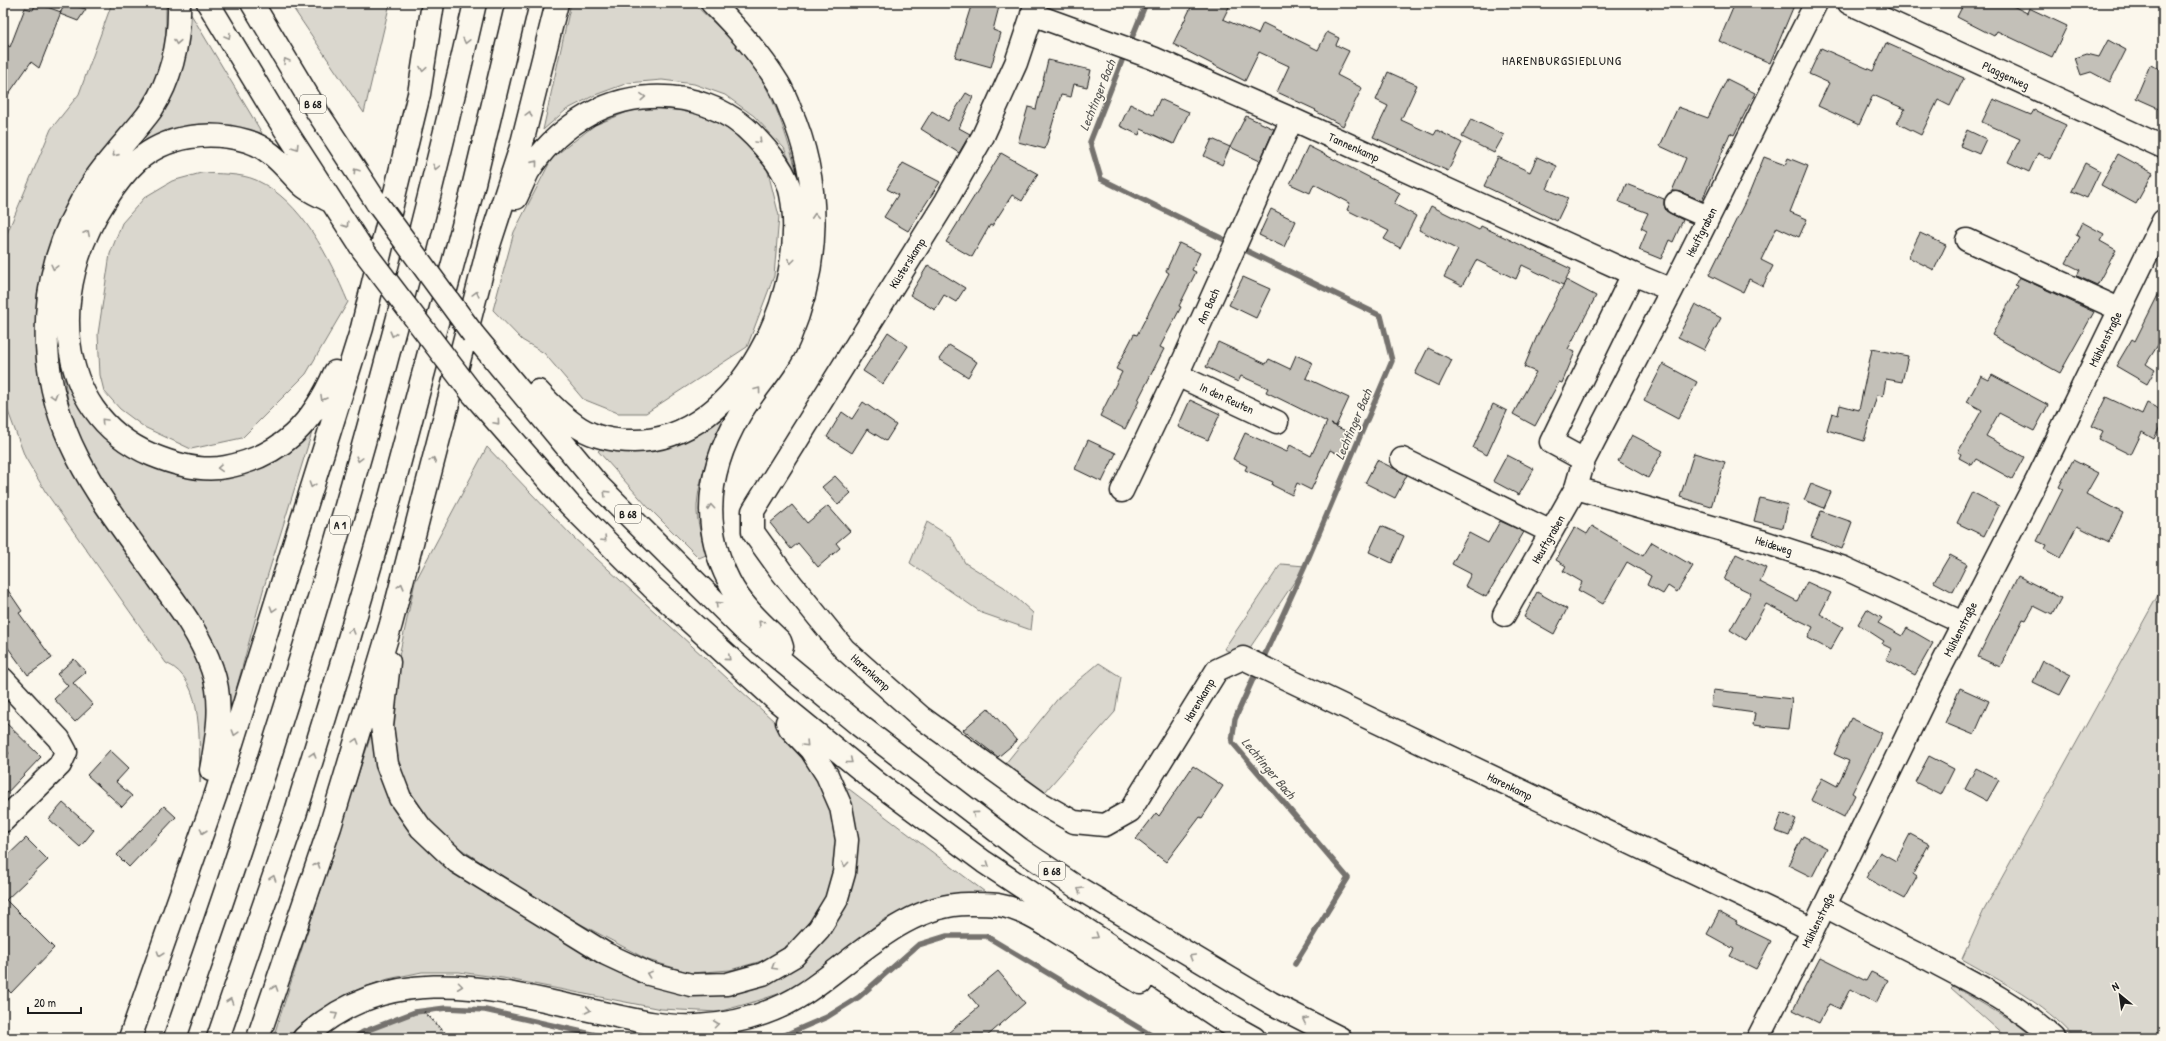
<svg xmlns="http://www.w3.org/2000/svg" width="2166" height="1041" font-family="'Patrick Hand',sans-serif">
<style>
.green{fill:#dad7ce;stroke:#7b7a75}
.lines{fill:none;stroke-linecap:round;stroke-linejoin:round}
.stream{stroke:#74726e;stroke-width:5.5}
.building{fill:#c3c0b8;stroke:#1c1c1c}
.minor-casing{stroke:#1c1c1c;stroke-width:25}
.highway-casing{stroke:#1c1c1c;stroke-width:25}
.path{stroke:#1c1c1c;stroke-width:2.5;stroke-dasharray:1 3;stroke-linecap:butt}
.minor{stroke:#fbf7ec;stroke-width:22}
.highway{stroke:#fbf7ec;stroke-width:22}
.highway-bridge-casing{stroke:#1c1c1c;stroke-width:25;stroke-linecap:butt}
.highway-bridge{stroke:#fbf7ec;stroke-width:22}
.oneway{stroke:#97948e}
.labels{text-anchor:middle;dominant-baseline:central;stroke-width:3.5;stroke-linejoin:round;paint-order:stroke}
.shield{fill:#fbf7ec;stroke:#5f5e5a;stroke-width:1}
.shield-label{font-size:11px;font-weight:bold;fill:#1c1c1c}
.street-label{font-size:12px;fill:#1c1c1c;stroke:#fbf7ec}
.neighbourhood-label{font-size:13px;letter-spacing:1px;fill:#1c1c1c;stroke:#fbf7ec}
.water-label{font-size:13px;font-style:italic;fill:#575653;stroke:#fbf7ec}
</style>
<rect width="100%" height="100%" fill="#fbf7ec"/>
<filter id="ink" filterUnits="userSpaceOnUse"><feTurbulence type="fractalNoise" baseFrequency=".025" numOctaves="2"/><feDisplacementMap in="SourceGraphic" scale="8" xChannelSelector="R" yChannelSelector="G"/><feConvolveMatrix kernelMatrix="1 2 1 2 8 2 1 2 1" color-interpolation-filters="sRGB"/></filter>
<g filter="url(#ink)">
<path class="green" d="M112,3H166V35L162,59L154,82L128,123L85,178L45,389L189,635L208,691L209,730L200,783C198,746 206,680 166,663L45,491L25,457L3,398V243L51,129L79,94Z
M290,3H390L364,113L291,5Z
M571,3H693C712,21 731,38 747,58C775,93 787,138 799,180L784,148L754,116L725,95L694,84L662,80L628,83L595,95L566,110L543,130Z
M189,11L262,133L259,136C204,117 171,121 125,157Z
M640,107L697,112L737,134L767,168L779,216L774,276L747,347L646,413H618L583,399L544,353L522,340L493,310L514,232L552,158L595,125Z
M201,173C218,174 240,173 256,180C302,201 329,257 348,302L306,374L242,438L191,449L144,427L120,409L104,391L100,375L98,334L110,254L122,223L145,197L172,181Z
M61,358L71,389L187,474L313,429L264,587L230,712L225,683L165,570L94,469L70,413Z
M743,392C721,428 700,463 697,506C696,521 703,540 706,555L699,558L647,506L598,451L603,447C636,455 671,451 700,432C714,423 730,404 743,392Z
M487,447L573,537L799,744L840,825L837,876L817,912L794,940L769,959L730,970L691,973L648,960L547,906L440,835L409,799L392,753L391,693L415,582Z
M927,522L951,537L965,563L1004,587L1033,613L1031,630L982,613L910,563Z
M1281,564L1305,566L1243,658L1224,649Z
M2163,586V1038H2075C2043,1002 2002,982 1962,959L1984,910Z
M1099,663L1121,677L1115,712L1037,801L997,774L1060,696Z
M371,735L375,736L401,817L584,951L744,989L841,907V783L989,895L950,894L918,903L883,920L790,990L757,1001L718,1012L661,1009L503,978L459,972H422L388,979L357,990L329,1005L301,1024L287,1038H273Z
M1953,986L2017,1024L2035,1038H2007L1951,988Z
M415,1012H424L450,1038H354L363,1032Z"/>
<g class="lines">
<path class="stream" d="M1129,45L1146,3
M1125,53L1090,142L1101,179L1231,243
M1239,247L1381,316L1392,361L1305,566L1261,663
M1257,670L1235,719L1232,742L1348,878L1295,964
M354,1038L363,1032L415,1012L446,1008L485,1010L609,1038
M778,1038L827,1017L859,997L918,945L947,936H986L1156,1038"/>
</g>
<path class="building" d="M36,3L61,12L39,68L31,62L3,102V42L10,47L25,8L33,10Z
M65,3L86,9L78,21L60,14Z
M972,3H1000L993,30L1001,33L991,67L955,57Z
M1193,3H1231L1223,19L1258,34L1263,23L1318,50L1327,32L1339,38L1336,45L1349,51L1337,75L1362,88L1343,126L1315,111L1316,110L1277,92L1289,66L1259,52L1245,81L1173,44Z
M1733,3H1795L1770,63L1719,41L1733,8Z
M1964,3H2007L2027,13L2029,8L2067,26L2052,57L1997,31L1994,36L1957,17Z
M2108,40L2126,50L2110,82L2091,72L2081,75L2075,58L2087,54L2099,57Z
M1886,43L1964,78L1950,106L1938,100L1921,135L1897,123L1905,109L1873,95L1859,125L1818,106L1829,83L1809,74L1821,48L1873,71Z
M1048,60L1091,70L1087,87L1074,84L1071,97L1061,95L1045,149L1018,142L1028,107L1036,109Z
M2150,65L2163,70V110L2136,98Z
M1388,72L1417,85L1401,120L1434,135L1437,130L1462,143L1448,171L1373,137L1388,106L1376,100Z
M1727,79L1755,93L1734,135L1730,133L1702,201L1681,192L1672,191L1686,158L1660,146L1678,107L1708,118Z
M966,93L973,97L959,128L970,134L959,153L921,129L932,111L948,121Z
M1160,99L1189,112L1174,144L1141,129L1139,135L1120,126L1130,104L1153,115Z
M1993,99L2031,115L2034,110L2066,125L2050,159L2038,153L2029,172L2008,162L2020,139L1982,122Z
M1246,116L1274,129L1260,161L1230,147Z
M1471,119L1504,135L1494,153L1462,137Z
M1967,130L1986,139L1979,154L1960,146Z
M1212,139L1230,147L1222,165L1204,156Z
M1308,146L1400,193L1394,204L1416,216L1400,248L1384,239L1389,231L1347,210L1350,203L1314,184L1310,193L1290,184Z
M1001,153L1038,174L1022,201L1012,195L992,226L990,225L972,257L946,242Z
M2118,154L2153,173L2136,204L2101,185Z
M1498,157L1530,172L1537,157L1557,166L1547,189L1568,198L1557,221L1484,186Z
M1764,157L1785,165L1788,158L1808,166L1790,212L1807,219L1799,237L1777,227L1761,260L1773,266L1763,286L1749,279L1743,292L1709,275L1749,194Z
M903,163L940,182L908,231L884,217L898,195L887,189Z
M2085,163L2100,171L2087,198L2071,191Z
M1626,184L1664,199V205L1666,211L1683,220L1673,242L1669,240L1661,259L1639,250L1647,231L1641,228L1648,213L1619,202Z
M1431,206L1479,230L1481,226L1571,269L1563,285L1522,265L1516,279L1476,260L1462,286L1444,277L1458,250L1419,230Z
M1271,209L1296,221L1284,247L1259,235Z
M2082,222L2104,234L2100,241L2116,250L2097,285L2077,276L2080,270L2066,263L2080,237L2076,235Z
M1920,233L1946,245L1934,270L1908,257Z
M1179,243L1200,253L1192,270L1196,272L1179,306L1181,307L1160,347L1164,349L1138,400L1139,401L1125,429L1100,416L1122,372L1116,369L1134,334L1137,335L1169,273L1166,271Z
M928,265L965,288L956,302L944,295L935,310L910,295Z
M1243,277L1270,289L1256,318L1229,305Z
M2019,277L2094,312L2060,373L1992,335L2018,286L2015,285Z
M1566,280L1596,296L1568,349L1575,352L1562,383L1559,382L1535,426L1513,414L1536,372L1524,367L1537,336Z
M2163,285V337L2146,364L2155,370L2147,384L2116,366L2132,339L2135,341Z
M1695,304L1721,318L1704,350L1678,337Z
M888,332L908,346L883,384L863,371Z
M1218,342L1266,364L1269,359L1290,369L1296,355L1313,363L1306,378L1349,398L1336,426L1331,424L1352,434L1342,456L1330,450L1311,490L1297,483L1292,495L1272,485L1273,482L1245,470L1247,466L1233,459L1245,433L1287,452L1290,445L1311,456L1327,422L1266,392L1268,388L1241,376L1238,382L1206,367Z
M949,345L977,362L968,377L939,359Z
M1428,348L1452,360L1439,386L1415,374Z
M1872,349L1908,356L1902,382L1886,379L1883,396L1877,395L1864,441L1827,430L1832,413L1838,415L1840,405L1859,410Z
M1663,364L1697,382L1678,419L1644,401Z
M1992,375L2048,405L2034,431L1999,413L1986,436L2024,457L2012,479L1976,459L1972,465L1959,458L1961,454L1958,452L1982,410L1967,402L1981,376L1989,380Z
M2106,397L2142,414L2147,403L2163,411V421L2154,439L2142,432L2131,455L2099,439L2103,431L2092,426Z
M1190,400L1220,414L1208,440L1178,427Z
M863,402L896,425L886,441L867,429L852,453L827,437L842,412L852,419Z
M1493,404L1507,411L1487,455L1473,448Z
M1632,435L1663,451L1648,478L1618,461Z
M1088,440L1116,453L1102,482L1075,469Z
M1694,453L1725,462L1711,507L1680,497Z
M1507,455L1534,469L1519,495L1493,481Z
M1377,460L1407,475L1395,498L1365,483Z
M2073,460L2098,473L2086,494L2123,513L2109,542L2077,526L2060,558L2044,549L2046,545L2037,541L2063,489L2059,487Z
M835,476L851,493L838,505L822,487Z
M1811,484L1831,492L1824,508L1804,500Z
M1972,492L1999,506L1984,536L1957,523Z
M1760,498L1788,505L1783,528L1754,521Z
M792,505L807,523L828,506L850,531L836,543L840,548L818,567L798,543L791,549L770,523Z
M1821,511L1852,522L1842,549L1811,537Z
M1500,521L1524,532L1486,597L1465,586L1471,574L1452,564L1469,533L1488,543Z
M1381,526L1404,536L1392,563L1369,552Z
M1592,526L1643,556L1652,542L1693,566L1677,592L1668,586L1663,594L1647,585L1651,576L1627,562L1603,604L1578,590L1582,582L1563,571L1566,566L1556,560L1575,527L1587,534Z
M1736,554L1766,568L1760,582L1797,601L1807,582L1831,593L1820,614L1843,627L1830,650L1808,638L1813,627L1766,604L1746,640L1730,630L1751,593L1724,580Z
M1950,555L1967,564L1953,592L1934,582Z
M2018,576L2061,598L2052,615L2034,606L2026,620L2023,619L2000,667L1978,657Z
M3,583L22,611L19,613L52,658L28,675L3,641Z
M1537,592L1567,609L1554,634L1524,617Z
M1867,609L1882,618L1878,623L1902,636L1907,628L1933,643L1915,675L1886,659L1892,649L1882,644L1884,641L1858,624Z
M74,659L86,672L73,683L93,705L75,722L54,699L68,686L57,674Z
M2043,661L2071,675L2060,695L2033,682Z
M1960,688L1989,701L1974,735L1945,723Z
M1713,690L1792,699L1788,729L1753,725L1755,713L1711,707Z
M988,708L1017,741L998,757L963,730Z
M1851,718L1882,733L1852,793L1855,795L1844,817L1811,800L1822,778L1837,786L1849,761L1834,754Z
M3,720L41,757L3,797V760L9,753L3,747Z
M110,750L129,768L116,782L132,796L122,807L87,775Z
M1929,756L1954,769L1941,795L1915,782Z
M1193,766L1223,786L1202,818L1200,817L1166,862L1136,839L1156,813L1159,816Z
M1976,768L1999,780L1987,801L1965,789Z
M63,803L94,830L80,847L49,819Z
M164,806L176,817L129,867L117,855Z
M1782,813L1796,819L1789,836L1775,831Z
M1910,834L1929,844L1913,874L1917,877L1905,899L1866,878L1880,852L1896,861Z
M1803,836L1827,848L1812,877L1788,865Z
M26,838L48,860L6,900L54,948L11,993L3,985V860Z
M1719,912L1737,922L1736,924L1771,941L1756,969L1730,956L1734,949L1707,934Z
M1820,958L1866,981L1871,972L1888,980L1876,1003L1850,989L1840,1009L1829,1004L1819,1023L1793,1010Z
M998,971L1025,1003L985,1038H942L979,1007L969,995Z"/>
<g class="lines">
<g class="minor-casing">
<path id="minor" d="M1036,3L1016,63L983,136L946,201L753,511V532L781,571L844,649L922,718L1037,801L1074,822L1105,825L1130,811L1217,670L1243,658L1813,930
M1849,3L2163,147
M1032,14L1153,58L1292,119L1633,274L1672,290
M1676,203L1708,217
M1967,240L2119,309
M1177,375L1277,422
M1402,459L1551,532
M1584,460L1551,442L1633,274
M1576,488L1761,541L1844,568L1963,623
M1122,491L1177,375L1292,119
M1504,615L1576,488L1584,460L1672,290L1816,3
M3,679L59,739L66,752L60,765L3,821
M1758,1038L1813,930L1930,688L2037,480L2163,221"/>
</g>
<g class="highway-casing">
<path id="highway" d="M179,3C180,40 172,77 152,109C134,134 110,156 93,182C59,234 44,285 47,347C52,444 107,506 160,581C180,608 201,636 212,669C224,702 217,736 211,770
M208,3L270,106L363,250
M252,3L318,113L377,203
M712,3C737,28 760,53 778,83C783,91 787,101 790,109C823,184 820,265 789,339C777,368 755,388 740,414C708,468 700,524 729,581C741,605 761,623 780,641L782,647
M516,198C520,190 524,180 528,172C554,130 601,99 650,97C689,95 728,108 755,137C770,153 787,172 791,194C810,287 741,441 634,441C615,441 596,438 580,428C564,418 551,405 538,391
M330,201C321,196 309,192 302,185C285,168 271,148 247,141C210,130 167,135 137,161C124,173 114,187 105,201C50,284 49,411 152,455C174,464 202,472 226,467C282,456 313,423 335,372
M473,334L599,486L742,628L859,725L1020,849L1075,886L1271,1003L1340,1038
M472,393L570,505L652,587L777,701L876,782L984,862L1227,1023L1254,1038
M389,662L382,726L387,764L400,798L421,828L457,862L606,954L649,974L691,985L727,984L763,974L794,956L819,929L836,901L844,873L847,840L841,807L827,775L811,750L790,728L787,722
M1825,906C1859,924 1893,942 1928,959C1972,982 2017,1004 2054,1038
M130,1038L216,794L362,328L419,94L433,3
M175,1038C202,959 230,881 255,802C341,540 414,272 475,3
M218,1038L295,815L346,649L390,498L471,196L517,3
M258,1038L330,827L391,624L489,245L521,147L557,3
M304,1038C394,954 506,993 612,1015C639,1021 669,1028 697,1026C735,1024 773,1014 805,993C855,960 906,903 970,904C979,904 989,904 998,905C1023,909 1046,925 1067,938C1092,953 1116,968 1141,983"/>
</g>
<path class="path" d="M424,1012L450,1038"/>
<use href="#minor" class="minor"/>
<use href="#highway" class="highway"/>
<g class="highway-bridge-casing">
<path id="highway-bridge" d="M377,203L473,334
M363,250L472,393"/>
</g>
<use href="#highway-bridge" class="highway-bridge"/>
</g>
<defs><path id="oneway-chevron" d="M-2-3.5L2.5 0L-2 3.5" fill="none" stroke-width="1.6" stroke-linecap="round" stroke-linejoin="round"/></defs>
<g class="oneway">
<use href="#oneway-chevron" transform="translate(228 36) rotate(59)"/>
<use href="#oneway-chevron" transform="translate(466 41) rotate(103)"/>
<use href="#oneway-chevron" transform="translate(177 42) rotate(100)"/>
<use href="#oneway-chevron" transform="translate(286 61) rotate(-121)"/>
<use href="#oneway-chevron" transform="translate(423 69) rotate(99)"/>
<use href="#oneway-chevron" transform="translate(643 97) rotate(-3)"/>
<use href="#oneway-chevron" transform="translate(529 114) rotate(-75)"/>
<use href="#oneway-chevron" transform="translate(759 141) rotate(47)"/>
<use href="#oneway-chevron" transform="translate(296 147) rotate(58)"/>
<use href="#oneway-chevron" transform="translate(115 154) rotate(129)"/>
<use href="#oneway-chevron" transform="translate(535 163) rotate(-51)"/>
<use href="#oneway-chevron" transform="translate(436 167) rotate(103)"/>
<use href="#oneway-chevron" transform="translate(356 171) rotate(-124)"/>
<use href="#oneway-chevron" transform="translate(815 216) rotate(-93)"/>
<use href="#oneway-chevron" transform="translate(346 225) rotate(56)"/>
<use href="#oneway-chevron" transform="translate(87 233) rotate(-63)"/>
<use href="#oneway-chevron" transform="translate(791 261) rotate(97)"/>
<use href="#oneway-chevron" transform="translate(54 267) rotate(104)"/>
<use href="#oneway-chevron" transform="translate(476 294) rotate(-75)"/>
<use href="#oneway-chevron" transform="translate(393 334) rotate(105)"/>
<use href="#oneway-chevron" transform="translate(758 390) rotate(-53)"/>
<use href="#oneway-chevron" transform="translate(54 396) rotate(74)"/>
<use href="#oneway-chevron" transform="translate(323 398) rotate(120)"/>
<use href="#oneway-chevron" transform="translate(104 421) rotate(-133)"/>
<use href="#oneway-chevron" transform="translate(497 422) rotate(49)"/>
<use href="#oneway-chevron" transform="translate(359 459) rotate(105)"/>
<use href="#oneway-chevron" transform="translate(433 460) rotate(-75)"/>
<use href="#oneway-chevron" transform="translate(220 468) rotate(176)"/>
<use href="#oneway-chevron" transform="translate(312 485) rotate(108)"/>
<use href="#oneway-chevron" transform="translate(606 493) rotate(-135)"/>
<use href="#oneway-chevron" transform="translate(711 507) rotate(-95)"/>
<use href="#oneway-chevron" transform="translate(604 539) rotate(46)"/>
<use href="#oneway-chevron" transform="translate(401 586) rotate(-75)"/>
<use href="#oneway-chevron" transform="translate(718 604) rotate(-135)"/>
<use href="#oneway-chevron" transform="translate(273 609) rotate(107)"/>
<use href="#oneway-chevron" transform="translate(761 623) rotate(-136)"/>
<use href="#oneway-chevron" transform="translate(352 631) rotate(-74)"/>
<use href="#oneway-chevron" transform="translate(728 658) rotate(41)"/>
<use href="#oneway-chevron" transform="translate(235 733) rotate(107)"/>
<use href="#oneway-chevron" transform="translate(356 741) rotate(-73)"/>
<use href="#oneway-chevron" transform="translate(806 744) rotate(46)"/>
<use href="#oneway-chevron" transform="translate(313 755) rotate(-73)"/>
<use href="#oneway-chevron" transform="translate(850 761) rotate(39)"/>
<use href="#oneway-chevron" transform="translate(975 814) rotate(-143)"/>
<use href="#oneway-chevron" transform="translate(203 831) rotate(109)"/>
<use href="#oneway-chevron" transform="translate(845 864) rotate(94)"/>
<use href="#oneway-chevron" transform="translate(317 865) rotate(-71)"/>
<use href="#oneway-chevron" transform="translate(987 865) rotate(34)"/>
<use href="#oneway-chevron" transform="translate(273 878) rotate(-71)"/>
<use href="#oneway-chevron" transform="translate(1080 890) rotate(-149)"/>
<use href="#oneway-chevron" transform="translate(1096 936) rotate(33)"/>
<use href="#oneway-chevron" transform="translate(160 954) rotate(109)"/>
<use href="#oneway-chevron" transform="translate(1192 957) rotate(-150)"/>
<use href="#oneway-chevron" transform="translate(774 967) rotate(150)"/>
<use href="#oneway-chevron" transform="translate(649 974) rotate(-160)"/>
<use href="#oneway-chevron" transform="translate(460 986) rotate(7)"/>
<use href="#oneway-chevron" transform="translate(275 988) rotate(-71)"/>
<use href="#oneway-chevron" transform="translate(230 1001) rotate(-71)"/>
<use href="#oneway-chevron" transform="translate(588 1010) rotate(12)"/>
<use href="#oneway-chevron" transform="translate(335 1015) rotate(-32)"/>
<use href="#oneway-chevron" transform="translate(1305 1020) rotate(-153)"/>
<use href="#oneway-chevron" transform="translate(716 1024) rotate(-7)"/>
</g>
</g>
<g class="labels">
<g class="shield">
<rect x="300" y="95" width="26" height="18" rx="3"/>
<rect x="615" y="505" width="26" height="18" rx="3"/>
<rect x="330" y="516" width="20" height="18" rx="3"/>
<rect x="1039" y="862" width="26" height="18" rx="3"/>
</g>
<g class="shield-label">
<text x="313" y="104">B 68</text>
<text x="628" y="514">B 68</text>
<text x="340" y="525">A 1</text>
<text x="1052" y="871">B 68</text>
</g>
<g class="street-label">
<text transform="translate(2006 75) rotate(25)">Plaggenweg</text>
<text transform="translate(1354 147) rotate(24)">Tannenkamp</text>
<text transform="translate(1701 232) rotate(-63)">Heuftgraben</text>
<text transform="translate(907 263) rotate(-58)">Küsterskamp</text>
<text transform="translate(1208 306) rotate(-66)">Am Bach</text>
<text transform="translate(2105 339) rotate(-64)">Mühlenstraße</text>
<text transform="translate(1227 398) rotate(25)">In den Reuten</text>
<text transform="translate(1548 539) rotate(-60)">Heuftgraben</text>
<text transform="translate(1774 545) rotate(18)">Heideweg</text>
<text transform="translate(1960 629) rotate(-63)">Mühlenstraße</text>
<text transform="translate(871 672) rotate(42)">Harenkamp</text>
<text transform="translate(1199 700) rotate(-59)">Harenkamp</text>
<text transform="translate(1510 786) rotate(26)">Harenkamp</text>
<text transform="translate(1818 920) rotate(-64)">Mühlenstraße</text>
</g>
<g class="neighbourhood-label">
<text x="1562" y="60">HARENBURGSIEDLUNG</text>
</g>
<g class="water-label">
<text transform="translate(1097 95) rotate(-68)">Lechtinger Bach</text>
<text transform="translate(1353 424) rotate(-67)">Lechtinger Bach</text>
<text transform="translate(1269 768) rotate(50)">Lechtinger Bach</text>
</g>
</g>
<rect width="2166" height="1041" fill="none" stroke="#fbf7ec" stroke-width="16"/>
<rect x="8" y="8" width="2150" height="1025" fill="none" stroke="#1c1c1c" stroke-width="1.5" filter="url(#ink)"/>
<g transform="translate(2120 995) rotate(331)" stroke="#fbf7ec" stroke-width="3" paint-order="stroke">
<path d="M0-3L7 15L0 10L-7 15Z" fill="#1c1c1c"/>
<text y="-6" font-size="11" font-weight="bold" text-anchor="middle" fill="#1c1c1c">N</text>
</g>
<path d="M28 1007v6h53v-6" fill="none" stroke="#1c1c1c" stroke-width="2"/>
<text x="34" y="1007" font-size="12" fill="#1c1c1c" stroke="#fbf7ec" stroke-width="3" paint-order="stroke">20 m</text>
</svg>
